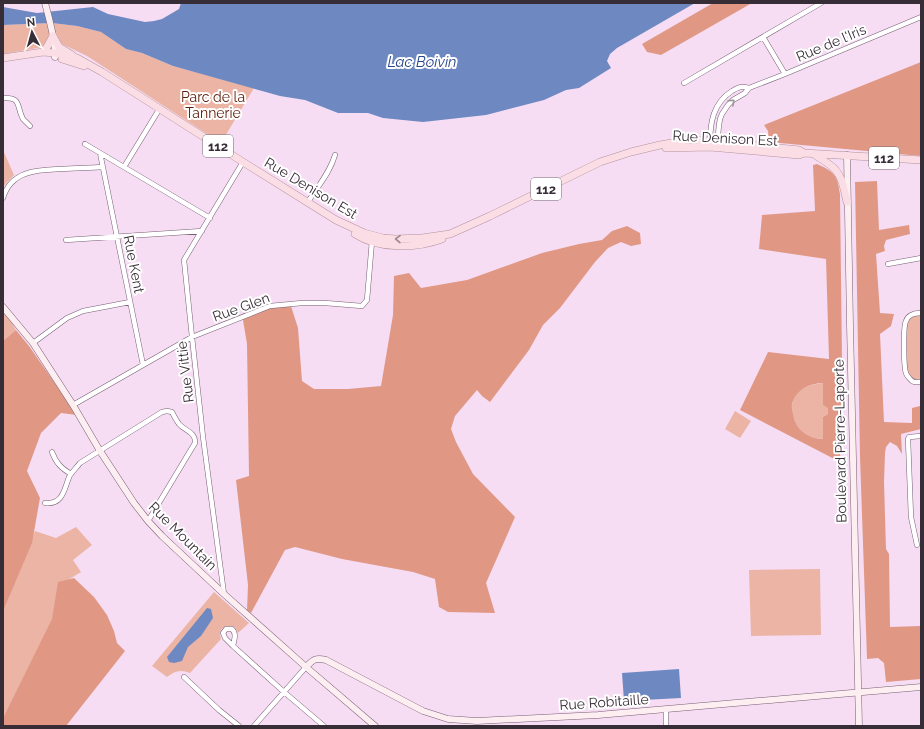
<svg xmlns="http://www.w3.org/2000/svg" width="924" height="729" font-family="Raleway,sans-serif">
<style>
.green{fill:#ebb4a5}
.forest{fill:#e09885;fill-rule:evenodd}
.water{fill:#6e89c2}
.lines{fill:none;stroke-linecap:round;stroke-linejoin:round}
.street-casing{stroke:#765f73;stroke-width:5.5}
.secondary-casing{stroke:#765f73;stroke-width:7}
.primary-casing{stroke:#b4929c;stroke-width:8}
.street{stroke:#fff;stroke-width:4.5}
.secondary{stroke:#fdeef2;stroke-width:6}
.primary{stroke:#fbdee5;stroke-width:7}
.oneway{stroke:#9b969a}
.oneway2{stroke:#99868e}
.labels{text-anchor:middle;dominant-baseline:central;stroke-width:4;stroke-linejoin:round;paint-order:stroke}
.shield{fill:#fff;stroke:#736c72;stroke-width:1}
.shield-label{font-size:13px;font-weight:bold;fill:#372d36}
.street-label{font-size:14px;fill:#372d36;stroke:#fff}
.park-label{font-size:14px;fill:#60200f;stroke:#fff}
.water-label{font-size:15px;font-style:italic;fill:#28458b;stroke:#fff}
</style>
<rect width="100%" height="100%" fill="#f7ddf4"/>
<path class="green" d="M52,23L77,26L101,32L126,49L142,53L173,66L254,88L221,143L87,56L64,45L61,43L56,33L51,35L43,47L3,54V25Z
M3,150L14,175L3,187Z
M3,307L16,330L3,341Z
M921,313V382H914L907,375L906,321L908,317Z
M823,383V405L828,407V414L823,417V439C818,439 813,438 808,436C794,429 786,406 797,393C804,386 814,384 823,383Z
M735,411L751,421L740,438L725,429Z
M76,527L92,545L73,560L81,572L58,586L53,619L3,718V604L35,531L56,538Z
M820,569L821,635L751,636L749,570Z
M214,592L249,623L238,633L235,627C226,624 217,628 221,639L190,673C180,669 175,671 167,677L152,666Z"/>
<path class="forest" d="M713,3H752L661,55L647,52L642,44Z
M921,62V156L769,142L768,131L764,125Z
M817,164C835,172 837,175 840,194L842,360L840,462L740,410L768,352L829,359L826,259L759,249L762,215L815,211L813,165ZM823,383V405L828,408V414L823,417V439C808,439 795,429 793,414C792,410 791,405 793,401C797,389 811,383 823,383Z
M877,181L879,230L909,225L910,234L886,240L884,246L885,251L876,254L880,313L894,314L891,326L880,334L884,422L912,423V408L920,406L921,429L901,434L902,454L897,446L890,442L886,447L885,453L884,482L886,549L889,554L890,627L920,626L921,679L886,682L884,663L878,658L867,659L860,457L855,182Z
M627,226L640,233L641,244L631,246L621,242L608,248L595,262L560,308L543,325L529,350L490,402L482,396L477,390L455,416L451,429L456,442L473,474L515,517L486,583L495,613L448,612L439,607L435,579L413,572L342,559L295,547L285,550L251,613L247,610L248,585L236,480L249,476L247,344L242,314L256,310L290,303L298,328L302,381L314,389H348L381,386L393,315L394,276L409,273L421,288L467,280L542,253L579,244L602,240L612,231Z
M16,330L29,346L77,415L61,413L41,433L27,471L40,498L32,543L3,611V341Z
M74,578L94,597L107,615L114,631L117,643L125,651L66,726H3V718L52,619L58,582Z"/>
<path class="water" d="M181,3H695L617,48L610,54L607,61L611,68L579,88L566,90L544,100L486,115L423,122L383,118L368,113H338L305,100L280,96L173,66L142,53L126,49L101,32L77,26L52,23L3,25V7L37,13L93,7L108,14L145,22L154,21L162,19L179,9Z
M207,608L211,609L213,618L201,636L188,647L182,661L174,663L169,662L167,657Z
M679,669L681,698L624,701L622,673Z"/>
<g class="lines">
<g class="street-casing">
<path id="street" d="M763,37L785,74
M684,83L821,3
M3,98C22,97 16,106 23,119C25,121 28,124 30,126
M710,143C710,123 713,103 732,91C738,87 742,86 749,88
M85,144L210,218
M717,144L719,125L720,119L722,114L728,105L733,100L745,93L749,88L785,74L921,17
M100,153L143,365
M124,167L160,108
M3,198C11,170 38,170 62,169C76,168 89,168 103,167
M308,202C317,187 330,173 335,155
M66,240L202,231
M888,264L921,258
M921,313C914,313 908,315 906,321C903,326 904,361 905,368C905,372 907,376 910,379C913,383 916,382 921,382
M33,343L67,318L83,311L130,302
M73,405L192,337L270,306L302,303H325L362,306L367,300L372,241
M52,452C56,463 61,468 71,474
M45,503C64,505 64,488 70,475C73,471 77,467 80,463L162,412L167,411L172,412C174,416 176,420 179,424C185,431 196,432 195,443L148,521
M917,545L911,517L908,439L909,437L921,436
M224,594L203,437L192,337L184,260L243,162
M233,646C234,640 237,634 232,629H226L223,633L225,638L233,646L284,692L324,726
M184,677L219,710L239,726
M666,709V726
M254,726L306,667"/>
</g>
<g class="secondary-casing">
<path id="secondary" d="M45,3C49,18 56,42 55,57
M847,155L850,325L859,726
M3,307L33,343L73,405L100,451L134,503L148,521L162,536L224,594L306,667L375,726
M306,667C313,660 315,657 326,660L423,711L448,719L477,721L598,715L921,687"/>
</g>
<g class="primary-casing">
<path id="primary" d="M53,36L59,47L72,55
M43,52L47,47L53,36
M3,58L43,52L55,53L77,58L102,72L243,162L336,220L364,233L383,238L395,239L422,238L450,234L490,216L600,162L631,152L660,145L689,140L710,141L799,150L804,153L921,160
M62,59L84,66
M666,148L710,147L799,155L804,153
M814,154C819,158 825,161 830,165C842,173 844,189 847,202
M355,234C379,249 415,249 442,239"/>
</g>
<use href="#street" class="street"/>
<use href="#secondary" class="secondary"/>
<use href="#primary" class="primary"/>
</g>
<defs><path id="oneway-chevron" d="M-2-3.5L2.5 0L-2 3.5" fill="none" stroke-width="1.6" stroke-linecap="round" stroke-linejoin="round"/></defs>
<use class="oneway" href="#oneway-chevron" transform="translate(732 102) rotate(-43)"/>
<use class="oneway2" href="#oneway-chevron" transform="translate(398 239) rotate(-179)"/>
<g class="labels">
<g class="shield">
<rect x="203" y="135" width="30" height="22" rx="3"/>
<rect x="869" y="147" width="30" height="22" rx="3"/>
<rect x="531" y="178" width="30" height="22" rx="3"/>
</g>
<g class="shield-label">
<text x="218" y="146">112</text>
<text x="884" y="158">112</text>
<text x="546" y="189">112</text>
</g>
<g class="street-label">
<text transform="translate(831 43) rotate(-23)">Rue de l'Iris</text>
<text transform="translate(725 138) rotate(3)">Rue Denison Est</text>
<text transform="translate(311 188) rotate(31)">Rue Denison Est</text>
<text transform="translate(134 264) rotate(79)">Rue Kent</text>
<text transform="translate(241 307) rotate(-20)">Rue Glen</text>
<text transform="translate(185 372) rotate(-97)">Rue Vittie</text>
<text transform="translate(840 441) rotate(-91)">Boulevard Pierre-Laporte</text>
<text transform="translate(183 536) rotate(45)">Rue Mountain</text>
<text transform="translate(604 702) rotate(-4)">Rue Robitaille</text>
</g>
<g class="park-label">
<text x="213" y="97">Parc de la<tspan x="213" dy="16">Tannerie</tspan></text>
</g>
<g class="water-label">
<text x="422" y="62">Lac Boivin</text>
</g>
</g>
<rect width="924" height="729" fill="none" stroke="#372d36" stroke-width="8"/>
<g transform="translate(32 32) rotate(354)" stroke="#ffffff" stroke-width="3" paint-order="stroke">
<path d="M0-3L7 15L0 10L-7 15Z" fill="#372d36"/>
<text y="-6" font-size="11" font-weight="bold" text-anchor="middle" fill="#372d36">N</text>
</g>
</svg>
